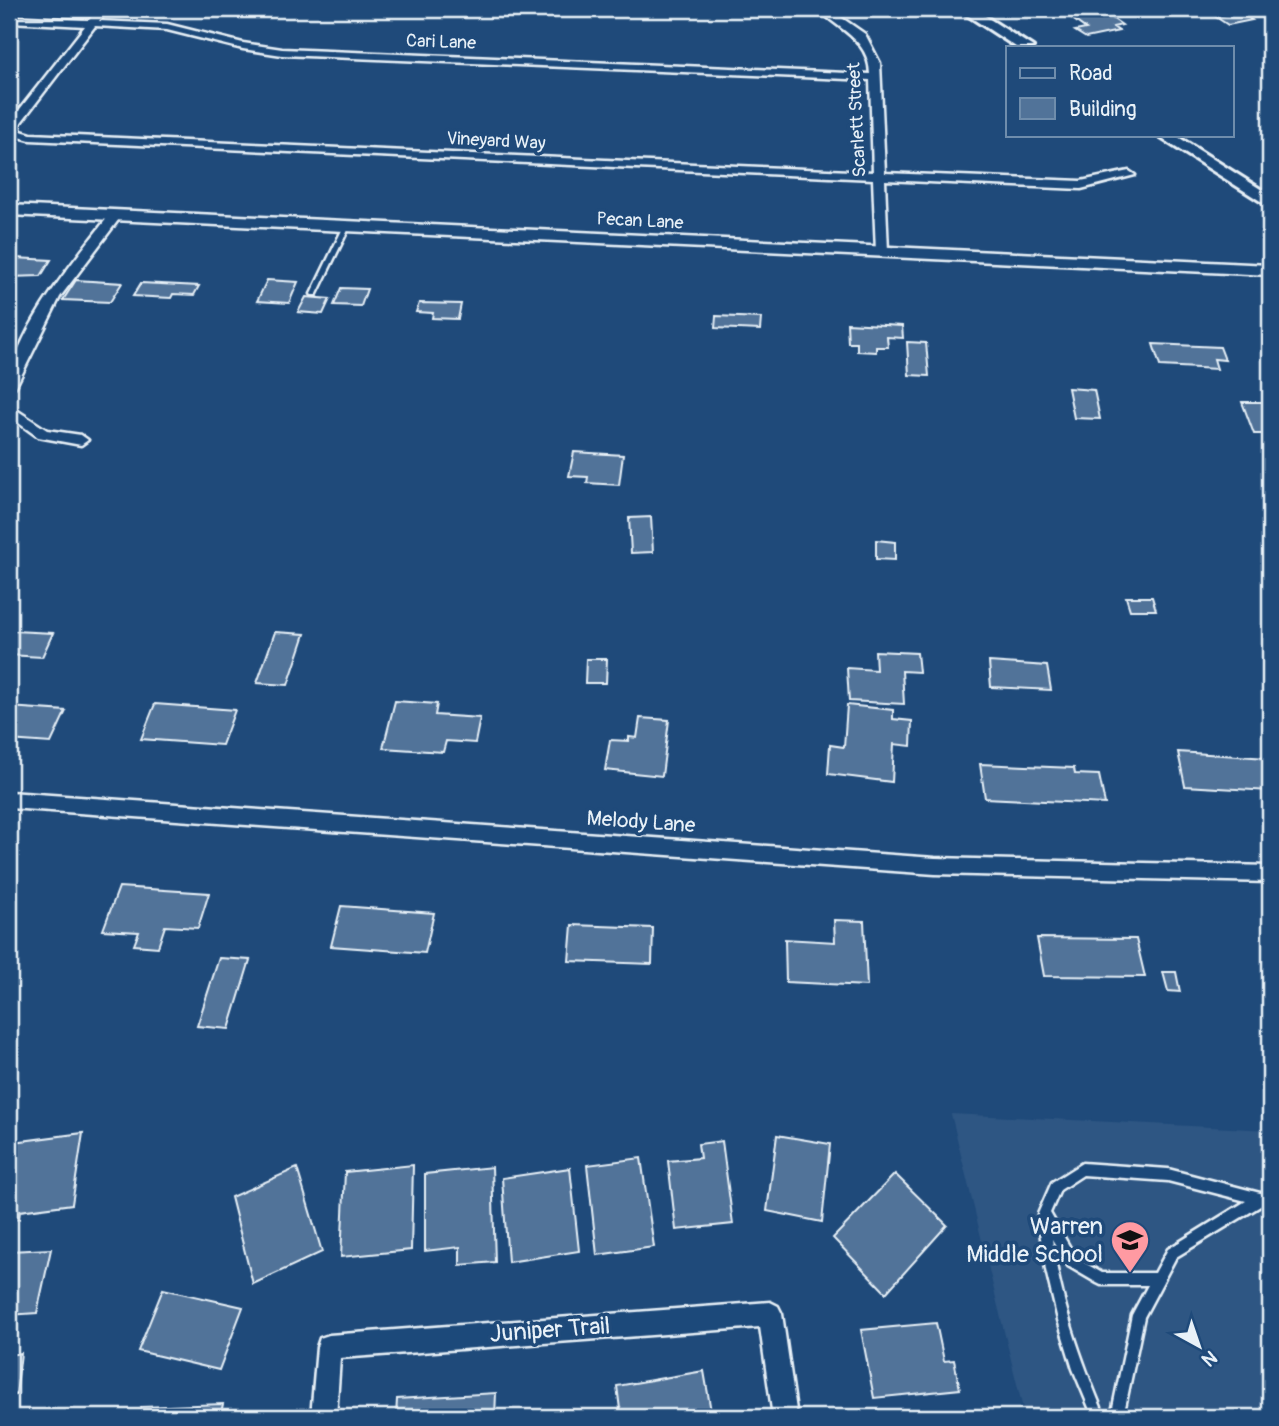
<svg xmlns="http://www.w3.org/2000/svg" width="1279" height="1426" font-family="Pangolin,sans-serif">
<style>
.built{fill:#2e5683}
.building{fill:#517399;stroke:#e8f1f8;stroke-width:2}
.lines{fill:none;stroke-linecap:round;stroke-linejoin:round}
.service-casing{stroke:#e8f1f8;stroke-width:5}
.minor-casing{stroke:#e8f1f8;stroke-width:5}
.tertiary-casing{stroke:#e8f1f8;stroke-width:5}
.secondary-casing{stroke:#e8f1f8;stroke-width:6}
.service{fill:#1f4a7a;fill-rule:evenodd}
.minor{fill:#1f4a7a;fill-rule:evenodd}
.tertiary{fill:#1f4a7a;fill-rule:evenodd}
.secondary{fill:#1f4a7a;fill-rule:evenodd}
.labels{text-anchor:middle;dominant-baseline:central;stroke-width:7;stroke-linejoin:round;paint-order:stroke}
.far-street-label{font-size:18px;fill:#e8f1f8;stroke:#1f4a7a}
.street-label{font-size:21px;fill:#e8f1f8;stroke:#1f4a7a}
.near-poi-label{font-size:24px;fill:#e8f1f8;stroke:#1f4a7a;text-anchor:end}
.near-street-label{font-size:24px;fill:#e8f1f8;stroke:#1f4a7a}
</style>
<rect width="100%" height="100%" fill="#1f4a7a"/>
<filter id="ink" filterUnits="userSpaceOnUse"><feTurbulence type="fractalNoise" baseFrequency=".0143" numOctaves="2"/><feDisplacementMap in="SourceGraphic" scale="14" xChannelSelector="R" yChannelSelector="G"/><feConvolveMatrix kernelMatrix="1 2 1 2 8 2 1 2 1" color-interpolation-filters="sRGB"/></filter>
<g filter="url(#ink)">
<path class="built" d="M951,1114L1270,1130V1417H1025Z"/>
<path class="building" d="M1102,11L1122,25L1113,27L1119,31L1086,38L1075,31L1086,29L1071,18Z
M1240,12L1252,20L1228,25L1216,17Z
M15,258L51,260L41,276L9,277V267Z
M76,280L122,283L110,302L63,300Z
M267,280L298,282L289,303L257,301Z
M141,283L199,286L194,295L173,294L171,298L133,296Z
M341,288L367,289L361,306L334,305Z
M306,297L330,299L323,314L298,312Z
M419,303L461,304L458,319L432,318L433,313L416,312Z
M716,316L761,318L760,330L715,328Z
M847,323L902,326L903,338L887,337L888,347H876V352L857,351V343H848Z
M907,342L926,343L929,376L909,375Z
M1153,344L1220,347L1225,360L1214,359L1217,369L1160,366Z
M1068,388L1094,390L1100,419L1074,418Z
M1242,402H1268L1270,434H1254Z
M574,452L623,455L619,485L587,483L588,477L569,476Z
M651,517L653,552L631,553L629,518Z
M876,540L895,542V560L876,559Z
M1126,597H1152L1156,610H1130Z
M13,631L53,633L42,657L9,655V639Z
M275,632L305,634L288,685L257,683Z
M875,651L917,653L919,672L902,671L904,704L849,701L847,668L876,670Z
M586,659H607L606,683H585Z
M989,662L1047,666L1051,690L991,687Z
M395,701L437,704L435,715L480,718L475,743L446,741L443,752L383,748Z
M155,704L235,710L222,745L141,739Z
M847,705L893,710V719L912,721L911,746L894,744L892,782L828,774L830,745L844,747Z
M9,707L66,711L51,743L9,740Z
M640,718L669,720L662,776L605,770L610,740L629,741V737L637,738Z
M1178,752L1267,758L1270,791L1185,786Z
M980,764L1074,768L1075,774L1099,775L1105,804L985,798Z
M119,887L209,893L198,928L165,926L158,947L134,945L139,932L103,930Z
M341,906L434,913L425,953L331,946Z
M834,920L864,921L867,986L786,982L785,939L835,942Z
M572,925L653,928L652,964L569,961Z
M1037,938L1136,939L1145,977L1044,976Z
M219,958L250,960L229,1029L197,1026Z
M1163,972H1176L1180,992L1168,991Z
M83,1133L72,1204L20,1211L19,1219L9,1221V1157L14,1142Z
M777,1135L830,1144L822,1222L767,1211Z
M722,1141L733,1224L676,1230L668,1161L700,1158L698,1144Z
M641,1158L654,1247L597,1255L587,1165Z
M413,1165L411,1250L341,1257L345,1172Z
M492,1167L495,1262L460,1265V1247L425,1251V1174Z
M297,1168L322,1252L253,1284L231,1197Z
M570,1168L579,1251L508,1262L502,1178Z
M895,1174L947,1225L886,1293L833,1238Z
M51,1249L37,1313L9,1315V1251Z
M163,1289L243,1307L219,1370L138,1351Z
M936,1323L944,1361L954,1360L960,1389L874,1398L861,1330Z
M21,1353L16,1395L9,1396V1355Z
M704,1371L712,1417H621L617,1386Z
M496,1393L495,1417H396L397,1399Z
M223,1404L220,1417H139L141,1407Z"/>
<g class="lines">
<g class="service-casing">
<path id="service" d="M347,224L350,226L317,294L316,295H312L311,294L344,226Z
M1082,1163L1168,1169L1260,1193L1270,1192V1204L1262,1205L1176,1257L1144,1317L1123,1417H1111L1132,1315L1148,1285H1101L1097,1283L1068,1266L1052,1239C1060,1301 1081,1360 1105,1417H1093L1073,1369L1058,1320L1046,1270L1038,1219V1214L1052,1182ZM1083,1175L1168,1181L1246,1201L1168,1249L1155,1273H1102L1076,1258L1050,1213L1060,1190Z"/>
</g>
<g class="minor-casing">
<path id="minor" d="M98,9H108L99,21L167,24L243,43L282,49L870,74C869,39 839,30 818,9H829L865,34L880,63L885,173L1081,181L1129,171L1135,175L1081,189L885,180L888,252L882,256L876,252L873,179L30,140L12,135L9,123L85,26L9,22V16L89,20ZM95,26L167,30L243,49L282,55L870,80L873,172L31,134L21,131L19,125Z
M112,212L122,215L60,297L16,386L9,390C9,337 79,254 112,212Z
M9,405L47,430L81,435L88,440L81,445L38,437L9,416Z
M9,792L935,858L1270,866V882L935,874L9,808Z
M770,1302L778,1306L782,1314L797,1417H773L760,1327L340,1358L336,1417H311L317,1347L320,1338L329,1335Z"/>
</g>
<g class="tertiary-casing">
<path id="tertiary" d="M9,205L1270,265V275L9,215Z"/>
</g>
<g class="secondary-casing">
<path id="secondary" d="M958,9H974L1033,47H1016Z
M1156,135H1175L1270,195V207Z"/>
</g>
<use href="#service" class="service"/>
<use href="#minor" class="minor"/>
<use href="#tertiary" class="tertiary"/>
<use href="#secondary" class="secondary"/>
</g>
</g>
<defs>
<g id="school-pin" transform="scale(2.0125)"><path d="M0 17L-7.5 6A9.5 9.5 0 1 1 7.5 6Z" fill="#ff9aa2" stroke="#1f4a7a"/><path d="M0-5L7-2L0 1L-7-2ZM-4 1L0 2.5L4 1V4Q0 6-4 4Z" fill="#111"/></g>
</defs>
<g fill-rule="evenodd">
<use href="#school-pin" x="1130" y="1240"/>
</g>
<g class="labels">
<g class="far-street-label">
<text transform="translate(441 42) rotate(2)">Cari Lane</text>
<text transform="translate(857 120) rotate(-93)">Scarlett Street</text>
<text transform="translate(496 141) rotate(3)">Vineyard Way</text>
<text transform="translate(640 221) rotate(3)">Pecan Lane</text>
</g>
<g class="street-label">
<text transform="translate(641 822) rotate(4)">Melody Lane</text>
</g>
<g class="near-poi-label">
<text x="1103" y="1226">Warren<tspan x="1103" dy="28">Middle School</tspan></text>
</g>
<g class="near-street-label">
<text transform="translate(550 1330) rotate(-4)">Juniper Trail</text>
</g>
</g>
<rect width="1279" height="1426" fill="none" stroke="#1f4a7a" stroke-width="35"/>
<rect x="18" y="18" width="1244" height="1391" fill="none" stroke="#e8f1f8" stroke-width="2.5" filter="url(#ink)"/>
<rect x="1006" y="46" width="228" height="91" fill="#1f4a7a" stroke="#6f8dac" stroke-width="2"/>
<rect x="1020" y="68" width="35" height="10" fill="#1f4a7a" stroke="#6f8dac" stroke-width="2"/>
<text x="1069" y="80" font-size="21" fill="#e8f1f8">Road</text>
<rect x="1020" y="98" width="35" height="21" fill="#517399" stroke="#6f8dac" stroke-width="2"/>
<text x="1069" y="116" font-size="21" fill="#e8f1f8">Building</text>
<g transform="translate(1199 1346) rotate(140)" stroke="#1f4a7a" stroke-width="5" paint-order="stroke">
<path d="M0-5L12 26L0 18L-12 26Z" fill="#e8f1f8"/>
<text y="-10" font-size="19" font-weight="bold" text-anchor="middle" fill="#e8f1f8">N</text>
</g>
</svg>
